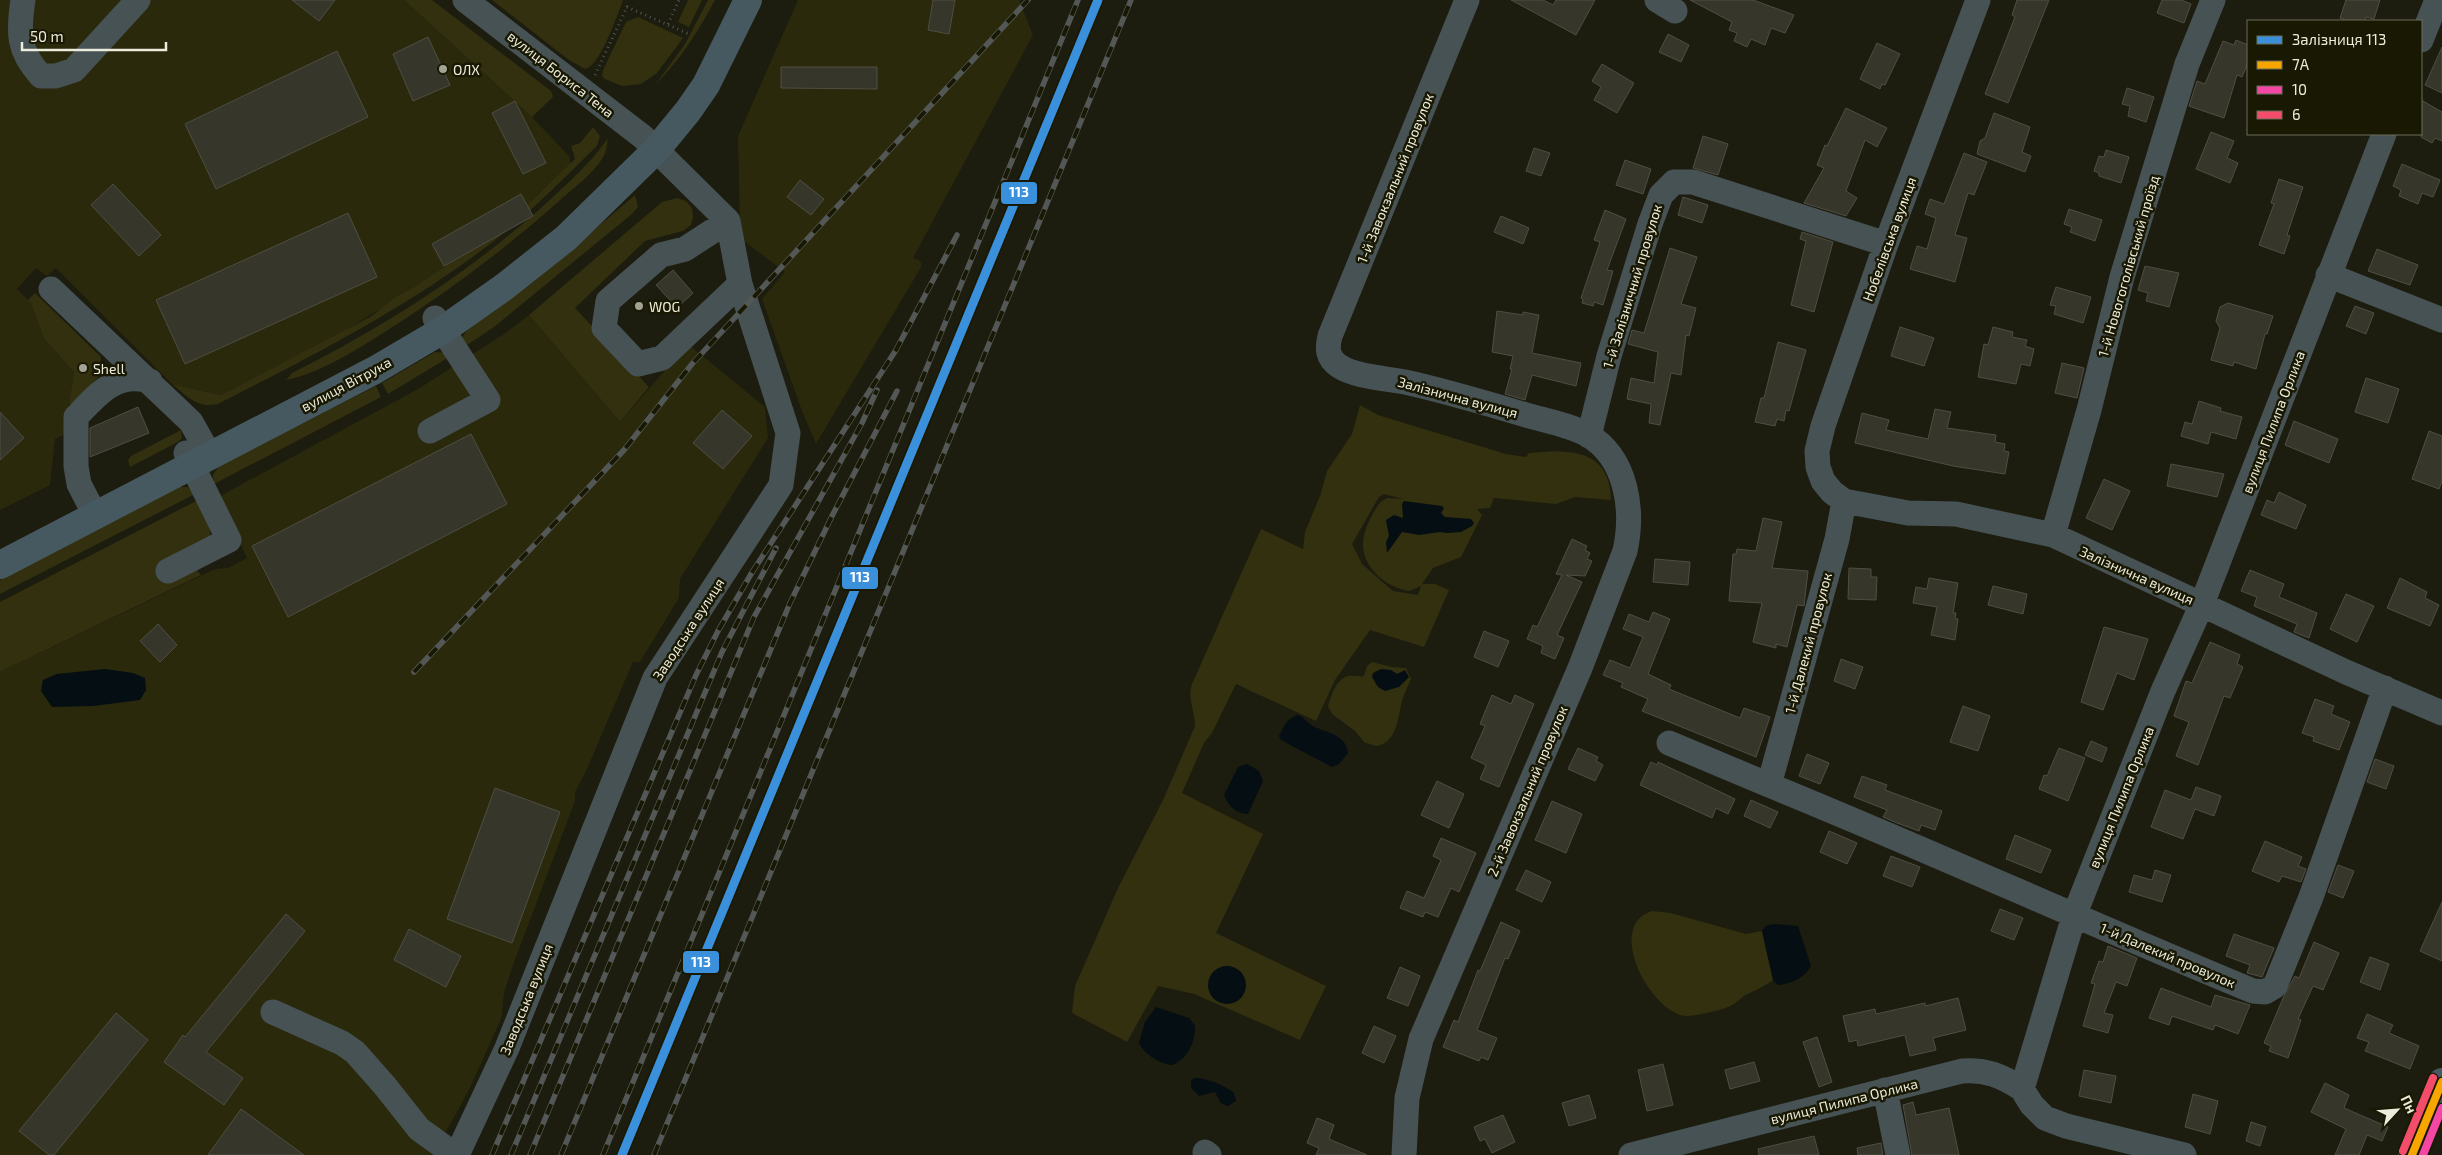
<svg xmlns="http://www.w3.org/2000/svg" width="2442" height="1155" font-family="'Exo 2',sans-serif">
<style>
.built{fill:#2a290b}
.green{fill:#32300f;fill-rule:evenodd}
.water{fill:#040e13}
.building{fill:#36362a;stroke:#4e4e43}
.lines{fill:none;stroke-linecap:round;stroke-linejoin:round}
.path{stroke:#4e5452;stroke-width:3;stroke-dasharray:1 4;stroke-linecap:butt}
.minor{stroke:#475255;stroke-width:25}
.major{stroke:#475960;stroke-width:28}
.rail-casing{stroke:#535856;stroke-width:5.5}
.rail{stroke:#191802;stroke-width:4;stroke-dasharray:11;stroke-linecap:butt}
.bus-1-casing{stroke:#191802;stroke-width:11}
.bus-2-casing{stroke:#191802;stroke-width:11}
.bus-3-casing{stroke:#191802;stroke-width:11}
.bus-1{stroke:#f7a600;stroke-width:8}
.bus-2{stroke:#f346a5;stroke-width:8}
.bus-3{stroke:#f44d6c;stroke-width:8}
.rail-1-casing{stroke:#191802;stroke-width:12}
.rail-1{stroke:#3a90db;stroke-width:9}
.poi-dot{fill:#a3a395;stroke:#191802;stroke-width:2}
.labels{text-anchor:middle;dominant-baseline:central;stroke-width:5;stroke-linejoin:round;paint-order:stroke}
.poi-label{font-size:14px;fill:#ececdd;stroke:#191802;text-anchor:start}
.street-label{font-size:14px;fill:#ececdd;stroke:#191802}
.line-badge{stroke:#191802;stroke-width:2}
.badge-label{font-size:14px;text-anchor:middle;font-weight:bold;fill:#fff}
</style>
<rect width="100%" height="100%" fill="#1c1c0f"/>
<path class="built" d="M0,0H404L532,117L569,156L571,164L505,227L447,266L411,289L401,293L393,301L343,332L221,395L172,384L56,268L47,276L36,268L17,289L31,303L44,339L74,372L65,434L55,439L50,485L0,510Z
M798,0H1019L1033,35L913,258L919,260L922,264L920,269L816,444L802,411L762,299L785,272L745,242L740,229L738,136Z
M529,315L620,422L688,344L765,407L768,438L680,579L679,598L640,662H633L587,769L575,792V801L513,965L504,993L501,1019L469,1090L433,1155H0V672L215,569L228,568L247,558L219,500L222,495L418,389L504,334Z"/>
<path class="green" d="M404,0H432L551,91L553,97L532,117Z
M492,0H621L623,1C617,15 600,67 585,69L569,60Z
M688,0H702L689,27L678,22Z
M708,0H715C698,32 681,59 655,85L685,44Z
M638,17L683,38L657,73L641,84L622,86L605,79L602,76L603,70L626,22Z
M593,127L600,136L597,146C564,178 531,212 494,241C409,307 314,355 218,404C197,409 187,396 172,384L221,395L370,317C384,307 396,294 411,289L505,227L575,159L571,146L580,143Z
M608,138C607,143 607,148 605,153C597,172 573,188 558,202C505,249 448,292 388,330C356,350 323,372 286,380L292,373C382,328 467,274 542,207C566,185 590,164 608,138Z
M635,195L638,207L632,214L494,327L464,347L461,339L467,330L532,283Z
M677,198L686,201L692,208L693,218L691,225L683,231L645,241L575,308L649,387L620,422L529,315L662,202Z
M35,293L101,357L100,375L73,404H69L74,372L44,339L31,303L28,300Z
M435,352L447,353L451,356L388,394L382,383Z
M376,386L381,397L214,484L213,475L219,466Z
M1360,405L1378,415L1506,454L1526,457L1529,453C1571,449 1610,449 1611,500L1575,497L1556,504L1494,498L1490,508L1477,509L1482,515L1461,557L1433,568L1422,584H1435L1449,590L1424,647L1370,630L1335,680L1316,721L1236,684L1212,733L1204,743L1182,793L1263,834L1216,933L1326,986L1300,1040L1194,994L1158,986L1127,1042L1072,1013L1075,986L1118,888L1163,800L1195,726C1195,711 1187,699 1192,684L1261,529L1303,549L1305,532L1320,496L1327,471L1352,434ZM1384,494L1403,499L1387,498C1379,502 1376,508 1372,515C1367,525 1363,534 1363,545C1363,568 1387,588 1409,591L1421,586L1418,595L1393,591L1362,564L1352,544L1379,497Z
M181,430L182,438L178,442L130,467L128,460L131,456Z
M178,487H188L195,494L0,594V580Z
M198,500C214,538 216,532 196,569L201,575L0,672V602Z
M1372,662L1392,667L1406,668L1411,679C1408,686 1404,694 1402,701C1398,718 1397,743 1376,746L1364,742L1355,731L1332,714L1328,706C1331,696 1336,679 1348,676C1353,675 1359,677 1364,676L1367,666Z
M1652,911L1671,913L1746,934L1762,931L1773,980C1764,987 1755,990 1746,995C1742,997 1738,1001 1734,1004C1725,1010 1696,1016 1686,1016C1651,1013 1604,926 1652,911Z"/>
<path class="water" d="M1404,501L1442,506L1444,508L1441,513L1445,517L1471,519L1474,523L1472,526L1461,532L1447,533L1440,532L1419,535L1402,532L1387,553L1386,542L1389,536L1386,520L1394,515L1403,518L1402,504Z
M105,669L133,673L145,678L146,690L140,700L93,706L52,707L41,691L43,680L57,674Z
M1381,669L1391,670L1397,674L1405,670L1409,677L1399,687L1385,691L1378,687L1372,677L1373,673Z
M1298,715C1303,717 1306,721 1311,725C1324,733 1346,733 1348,753L1339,764L1332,767L1281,740L1279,736C1284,727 1286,718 1298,715Z
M1247,764L1259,771L1263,781L1248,814C1237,814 1228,806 1224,795L1238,767Z
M1774,924L1798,926L1811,966C1804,978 1791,984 1778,985L1773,980L1762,931L1766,926Z
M1208 985a19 19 0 1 1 38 0a19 19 0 1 1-38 0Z
M1156,1007L1189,1018L1195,1026C1196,1042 1187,1059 1172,1065C1160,1064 1144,1054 1139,1043L1145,1022Z
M1194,1078C1205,1077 1226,1086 1234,1093L1236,1101L1228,1106L1221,1103L1215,1092L1199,1096L1191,1088V1081Z"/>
<path class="building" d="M292,0H335L319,21Z
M933,0H955L949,34L928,30Z
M1511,0H1543L1553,5L1556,0H1595L1576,35Z
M1690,0H1753L1794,15L1785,33L1771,28L1765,45L1751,39L1747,47L1734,41L1737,33L1729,30L1732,22Z
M2017,0H2049L2008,103L1985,94L2015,17L2012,15Z
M2162,0H2181L2191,4L2184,23L2157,13Z
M2346,0H2380L2374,19L2366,17L2365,21H2348L2340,18Z
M1668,34L1689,45L1681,62L1659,52Z
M428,37L450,85L413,101L393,54Z
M2236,40L2248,45V63L2242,77L2237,75L2224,118L2189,106L2197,81L2205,84L2223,41L2234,45Z
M1877,43L1900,54L1885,85L1882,84L1880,89L1860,79Z
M2442,47V93L2425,85Z
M337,51L368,117L216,189L185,124Z
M1602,64L1634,83L1617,113L1594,100L1601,87L1592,81Z
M781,67H877V89L781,88Z
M2127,88L2154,97L2146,122L2128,116L2130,106L2122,104Z
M2421,100L2442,112V141L2435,138L2432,143L2421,137Z
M515,101L546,163L523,174L492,113Z
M1846,108L1887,128L1877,147L1865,140L1846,191L1857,198L1846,216L1804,203L1824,168L1817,165L1825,145L1827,146Z
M1994,113L2030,127L2022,152L2031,156L2025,172L1977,154L1980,141L1985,138Z
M2211,132L2234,141L2227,158L2238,163L2230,183L2196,169Z
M1703,136L1728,144L1718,175L1693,168Z
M1534,148L1550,153L1541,176L1526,171Z
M2106,150L2129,157L2121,183L2099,176V173L2094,171L2099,156L2104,157Z
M1964,153L1987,162L1974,195L1968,193L1955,235L1967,238L1955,282L1910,269L1917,246L1927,249L1936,218L1925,214L1930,199L1944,204Z
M1625,160L1651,169L1643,194L1616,185Z
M2402,164L2440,180L2433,197L2422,193L2418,204L2399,196L2401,190L2393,186Z
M2279,179L2303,187L2287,235L2290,236L2284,254L2259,245L2274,204L2271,203Z
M800,180L824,199L811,215L787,197Z
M113,184L161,235L139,256L91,205Z
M521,194L533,216L444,266L432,244Z
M1683,197L1708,205L1702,223L1678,215Z
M2069,209L2102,220L2095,241L2070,232L2072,227L2064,224Z
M1605,210L1626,219L1607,270L1613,271L1603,305L1594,302L1593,306L1582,303L1583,299L1581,298L1600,242L1594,240Z
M348,213L377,277L185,364L156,300Z
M1501,216L1529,228L1523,244L1494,232Z
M1802,232L1833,242L1814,312L1791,305L1806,241L1800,239Z
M1670,248L1697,257L1681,304L1696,308L1689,336L1686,335L1681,375L1671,373L1660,425L1649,423L1651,404L1627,399L1631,378L1654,383L1658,352L1628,344L1632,330L1644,333Z
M2377,249L2418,265L2410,285L2368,271Z
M2145,266L2179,273L2169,307L2146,301L2148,293L2138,290Z
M673,270L693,293L677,308L656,285Z
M2056,287L2091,297L2083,323L2054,314L2056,306L2050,305Z
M2228,303L2273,316L2267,334H2265L2256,369L2234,362L2233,366L2211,360L2220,328L2216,321L2220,307Z
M2355,306L2374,313L2366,334L2346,326Z
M1497,311L1523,315V312L1539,315L1532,353L1581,363L1576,386L1532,375L1525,400L1505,394L1512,369H1510L1513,356L1492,352Z
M1900,327L1934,338L1924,366L1891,356Z
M1993,327L2013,332L2012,337L2027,340L2025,346L2034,349L2030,366L2021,364L2016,384L1978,377L1984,344L1988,345Z
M1778,342L1806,350L1789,411L1786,410L1784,421L1777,419L1775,426L1755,422L1761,398H1764Z
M2062,363L2084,368L2077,398L2055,393Z
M2366,378L2399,389L2388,423L2355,412Z
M2199,401L2221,408L2220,411L2242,417L2236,439L2211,432L2208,444L2181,436L2185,422L2192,424Z
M138,407L149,433L90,457V428Z
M1935,409L1951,412L1947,428L1996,435L1995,442L2005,444L2004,451L2009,452L2005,474L1953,466L1855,443L1862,413L1889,420L1886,430L1928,439Z
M722,410L752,436L723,469L693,443Z
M0,412L24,438L0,460Z
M2294,421L2338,439L2329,463L2285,445Z
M2429,431L2442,436V481L2439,489L2412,479Z
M471,434L507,504L288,617L252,546Z
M2171,464L2224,474L2217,497L2167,486Z
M2104,479L2130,491L2112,530L2086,518Z
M2279,492L2306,505L2296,529L2261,515L2267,500L2274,503Z
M1763,518L1782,522L1772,568L1808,571L1804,606L1797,605L1787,647L1776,644V648L1753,642L1762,603L1729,601L1733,554H1736L1737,549L1756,551Z
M1572,539L1587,546L1585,550L1590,553L1587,559L1592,561L1585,576L1566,575L1582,582L1557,635L1564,638L1555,659L1541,653L1543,646L1527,639L1533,625L1537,627L1562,575L1556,574Z
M1655,559L1690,562L1688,585L1653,582Z
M1849,568L1871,569V577H1877L1876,600L1848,599Z
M2250,570L2284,584L2279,597L2317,613L2309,638L2294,632L2297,624L2254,606L2257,597L2241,591Z
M1929,578L1958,583L1953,613H1956L1955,618L1958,619L1955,640L1931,635L1937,607L1913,603L1916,587L1927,589Z
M2400,578L2427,592L2425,598L2439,605L2430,626L2387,608Z
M1993,586L2027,594L2023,614L1988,605Z
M2346,594L2374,606L2357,642L2330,629Z
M1653,612L1670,619L1648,674L1671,685L1669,689L1740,718L1744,708L1770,717L1756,757L1642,711L1648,699L1621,687L1623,683L1603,675L1610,660L1630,668L1643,637L1623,629L1629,614L1649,622Z
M158,624L177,645L160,662L140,641Z
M2104,627L2148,639L2134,680L2117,673L2103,710L2081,702Z
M1484,631L1509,641L1498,667L1474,657Z
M2210,642L2240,655L2237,664L2243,667L2230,698L2224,696L2198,765L2176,756L2189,722L2174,716L2186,681L2192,683Z
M1841,659L1863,667L1855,689L1834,681Z
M1492,695L1511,704L1515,695L1534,704L1499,787L1480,779L1486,765L1471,758L1485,726L1480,724Z
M2315,699L2334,706L2331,714L2350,722L2339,750L2313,741L2314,737L2302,733Z
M1963,706L1990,716L1978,751L1950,742Z
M2091,741L2107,748L2102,762L2085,755Z
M1578,748L1598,757L1596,761L1603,765L1595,781L1568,769Z
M2059,748L2085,758L2068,801L2039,789L2044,775L2047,776Z
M1807,754L1829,763L1820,784L1799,776Z
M2375,759L2394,766L2386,789L2367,782Z
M1651,762L1657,765L1658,762L1735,799L1728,814L1716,808L1712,818L1640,785Z
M1862,776L1887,785L1885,790L1942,811L1935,830L1921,825L1919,831L1897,823L1883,817L1887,810L1854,797Z
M1437,781L1464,794L1449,828L1421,815Z
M2196,787L2221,796L2214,816L2195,809L2183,839L2151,827L2165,790L2191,800Z
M495,788L560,812L512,943L447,919Z
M1751,800L1778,812L1770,828L1744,816Z
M1552,801L1582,814L1566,853L1535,840Z
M1829,831L1857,843L1847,864L1820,852Z
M2015,835L2051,850L2041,873L2006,859Z
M1441,838L1476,853L1459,892L1451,888L1438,917L1425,912L1423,917L1400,908L1407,891L1424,898L1441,860L1433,856Z
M2265,841L2302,857L2298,866L2306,869L2301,882L2282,876L2279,882L2252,871Z
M1891,856L1920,867L1912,887L1883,876Z
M2338,865L2354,871L2343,898L2328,892Z
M1526,870L1551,882L1542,902L1516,890Z
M2155,870L2171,875L2162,902L2129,892L2134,875L2152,880Z
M2442,902V961L2420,951Z
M2000,909L2023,918L2014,940L1991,931Z
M286,914L305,931L206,1052L243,1078L224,1105L164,1062L183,1035L185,1037Z
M1501,922L1520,931L1508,959L1505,958L1477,1030L1497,1038L1488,1060L1481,1057L1479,1061L1443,1047L1454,1020L1458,1022L1478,970L1480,971Z
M409,929L461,956L446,987L394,960Z
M2234,934L2274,948L2262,977L2247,973L2250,965L2226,956Z
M2314,942L2339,953L2323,990L2313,986L2298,1019L2301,1020L2288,1058L2269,1051L2271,1046L2264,1043L2284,996L2295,976L2299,978Z
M2108,946L2137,958L2127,986L2116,982L2104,1013L2113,1015L2108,1033L2083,1026L2095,984L2091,983L2099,961L2103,962Z
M2370,957L2389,964L2380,990L2360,982Z
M1400,967L1420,976L1408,1006L1387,998Z
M2161,988L2211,1007L2215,995L2250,1005L2238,1034L2215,1025L2213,1030L2172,1016L2169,1025L2149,1018Z
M1958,998L1966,1030L1933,1038L1936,1050L1910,1056L1905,1035L1858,1046L1857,1040L1849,1042L1843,1016L1875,1009L1876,1014L1925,1003V1006Z
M116,1013L148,1040L54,1155H49L19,1131Z
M2367,1014L2393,1025L2389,1033L2419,1046L2410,1069L2365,1051L2369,1042L2357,1038Z
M1374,1026L1396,1036L1384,1063L1362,1053Z
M1817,1037L1832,1082L1819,1087L1803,1042Z
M1754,1062L1760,1081L1730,1089L1725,1070Z
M1663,1064L1673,1105L1647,1111L1638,1070Z
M2084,1070L2116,1076L2111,1103L2079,1096Z
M2325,1083L2349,1095L2344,1108L2388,1127L2382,1141L2367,1135L2359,1155H2335L2346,1129L2311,1112Z
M2193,1094L2218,1101L2210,1134L2185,1127Z
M1589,1095L1596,1118L1569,1126L1562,1103Z
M1913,1102L1916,1115L1949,1108L1959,1155H1912L1903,1105Z
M241,1109L304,1155H208Z
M1503,1115L1515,1142L1492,1153L1485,1139L1480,1141L1474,1127Z
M1317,1118L1334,1125L1329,1139L1367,1155H1316L1319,1148L1307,1143Z
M2251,1122L2266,1127L2260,1146L2246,1141Z
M1814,1136L1819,1155H1759L1758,1149Z
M1881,1143L1883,1155H1858L1857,1148Z"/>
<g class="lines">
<path class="path" d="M668,24L679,0
M595,75L627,7L689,34"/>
<path class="minor" d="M23,0C18,33 18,51 41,76H56L74,70L138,0
M1657,0L1675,11
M1978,0L1886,244L1823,426L1817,451L1818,467L1823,481L1832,492L1844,501L1908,513L1956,514L2053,535L2346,672L2442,713
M2421,40L2437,0
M728,221L685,249L661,255L608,301L604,328L638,364L662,358L740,284
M2328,275L2442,320
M51,289L191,422L210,456
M430,431L488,400L435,318
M1589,436L1609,356L1650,224L1661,195L1674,182H1693L1886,244
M1844,501L1837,539L1769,785C1931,851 2090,924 2253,991L2265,992L2275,986L2311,897L2385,688
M95,515L79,484L76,466V417C97,395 116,371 150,381
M2053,535L2089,410L2122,277L2187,64L2213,0
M168,571L229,540L186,453
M1669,743L1769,785
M273,1012L342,1043L355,1052L385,1086L419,1129L455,1155
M2022,1089L2032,1105L2045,1118L2066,1126L2184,1155
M1885,1090L1898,1155
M1205,1152L1209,1155
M457,1155L507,1048L655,678L781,485L788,433L740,284L728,221L643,137L465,0
M1404,1155L1407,1098L1421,1039L1580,668L1625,551C1634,510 1627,458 1588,435C1570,425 1547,421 1526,415C1486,403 1446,391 1405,382C1384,378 1356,377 1339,366C1327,358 1327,348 1330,336L1467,0
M1631,1155L1962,1071C1986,1069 2002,1076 2022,1089L2074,916L2163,691L2202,604L2384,134"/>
<path class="major" d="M0,565L375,370L443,330L504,287L566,238L656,150L688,111L706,85L748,0
M2412,1155L2442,1082"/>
<g class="rail-casing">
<path id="rail" d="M414,672L624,450L692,364L1028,0
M492,1155L696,675L718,631L751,574L896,350L957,235
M511,1155L722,652L776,548
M530,1155L754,617L862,423L877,390
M561,1155L790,603L832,516L897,391
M603,1155L1078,0
M654,1155L1131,0"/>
</g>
<use href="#rail" class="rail"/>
<g class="bus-1-casing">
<path id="bus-1" d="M2412,1155L2442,1082"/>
</g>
<g class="bus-2-casing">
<path id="bus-2" d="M2423,1155L2442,1108"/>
</g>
<g class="bus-3-casing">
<path id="bus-3" d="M2403,1151L2433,1078"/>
</g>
<use href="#bus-1" class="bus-1"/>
<use href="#bus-2" class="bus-2"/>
<use href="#bus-3" class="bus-3"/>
<g class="rail-1-casing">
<path id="rail-1" d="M622,1155L1098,0"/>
</g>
<use href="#rail-1" class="rail-1"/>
</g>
<g class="poi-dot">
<circle cx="443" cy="69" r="5"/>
<circle cx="639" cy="306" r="5"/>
<circle cx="83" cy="368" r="5"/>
</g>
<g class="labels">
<g class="poi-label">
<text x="453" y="69">ОЛХ</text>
<text x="649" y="306">WOG</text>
<text x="93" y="368">Shell</text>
</g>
<g class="street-label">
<text transform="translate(561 74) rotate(38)">вулиця Бориса Тена</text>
<text transform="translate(1395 178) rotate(-68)">1-й Завокзальний провулок</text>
<text transform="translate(1889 239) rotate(-70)">Нобелівська вулиця</text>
<text transform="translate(2128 266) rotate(-74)">1-й Новогоголівський проїзд</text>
<text transform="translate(1632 286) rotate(-73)">1-й Залізничний провулок</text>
<text transform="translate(346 384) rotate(-28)">вулиця Вітрука</text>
<text transform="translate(1458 397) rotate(15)">Залізнична вулиця</text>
<text transform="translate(2273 422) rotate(-69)">вулиця Пилипа Орлика</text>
<text transform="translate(2137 575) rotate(24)">Залізнична вулиця</text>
<text transform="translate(688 629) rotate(-57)">Заводська вулиця</text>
<text transform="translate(1808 643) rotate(-75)">1-й Далекий провулок</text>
<text transform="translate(1527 791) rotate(-67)">2-й Завокзальний провулок</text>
<text transform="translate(2121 797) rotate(-68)">вулиця Пилипа Орлика</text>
<text transform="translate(2168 955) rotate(23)">1-й Далекий провулок</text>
<text transform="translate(526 999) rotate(-68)">Заводська вулиця</text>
<text transform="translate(1844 1101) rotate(-14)">вулиця Пилипа Орлика</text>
</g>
</g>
<g class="line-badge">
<rect x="1000" y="181" width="38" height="24" rx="5" fill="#3a90db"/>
<rect x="841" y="566" width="38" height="24" rx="5" fill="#3a90db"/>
<rect x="682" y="950" width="38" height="24" rx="5" fill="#3a90db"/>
</g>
<g class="badge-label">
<text x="1019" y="197">113</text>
<text x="860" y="582">113</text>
<text x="701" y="967">113</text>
</g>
<rect x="2247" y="20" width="175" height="115" fill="#191802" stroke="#6d6d5a"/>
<rect x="2257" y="36" width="25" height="8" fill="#3a90db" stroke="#6d6d5a"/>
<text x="2292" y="45" font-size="15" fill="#ececdd">Залізниця 113</text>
<rect x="2257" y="61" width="25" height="8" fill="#f7a600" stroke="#6d6d5a"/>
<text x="2292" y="70" font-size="15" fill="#ececdd">7А</text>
<rect x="2257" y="86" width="25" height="8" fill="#f346a5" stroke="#6d6d5a"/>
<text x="2292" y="95" font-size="15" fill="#ececdd">10</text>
<rect x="2257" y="111" width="25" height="8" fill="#f44d6c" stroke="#6d6d5a"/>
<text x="2292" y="120" font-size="15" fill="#ececdd">6</text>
<g transform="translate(2397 1110) rotate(64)" stroke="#191802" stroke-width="4" paint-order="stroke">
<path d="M0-4L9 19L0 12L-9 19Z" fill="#ececdd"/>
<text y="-8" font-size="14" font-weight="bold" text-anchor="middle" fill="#ececdd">Пн</text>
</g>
<path d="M22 42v8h144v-8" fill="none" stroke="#ececdd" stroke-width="2.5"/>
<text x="30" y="42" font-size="15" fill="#ececdd" stroke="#191802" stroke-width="4" paint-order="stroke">50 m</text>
</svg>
